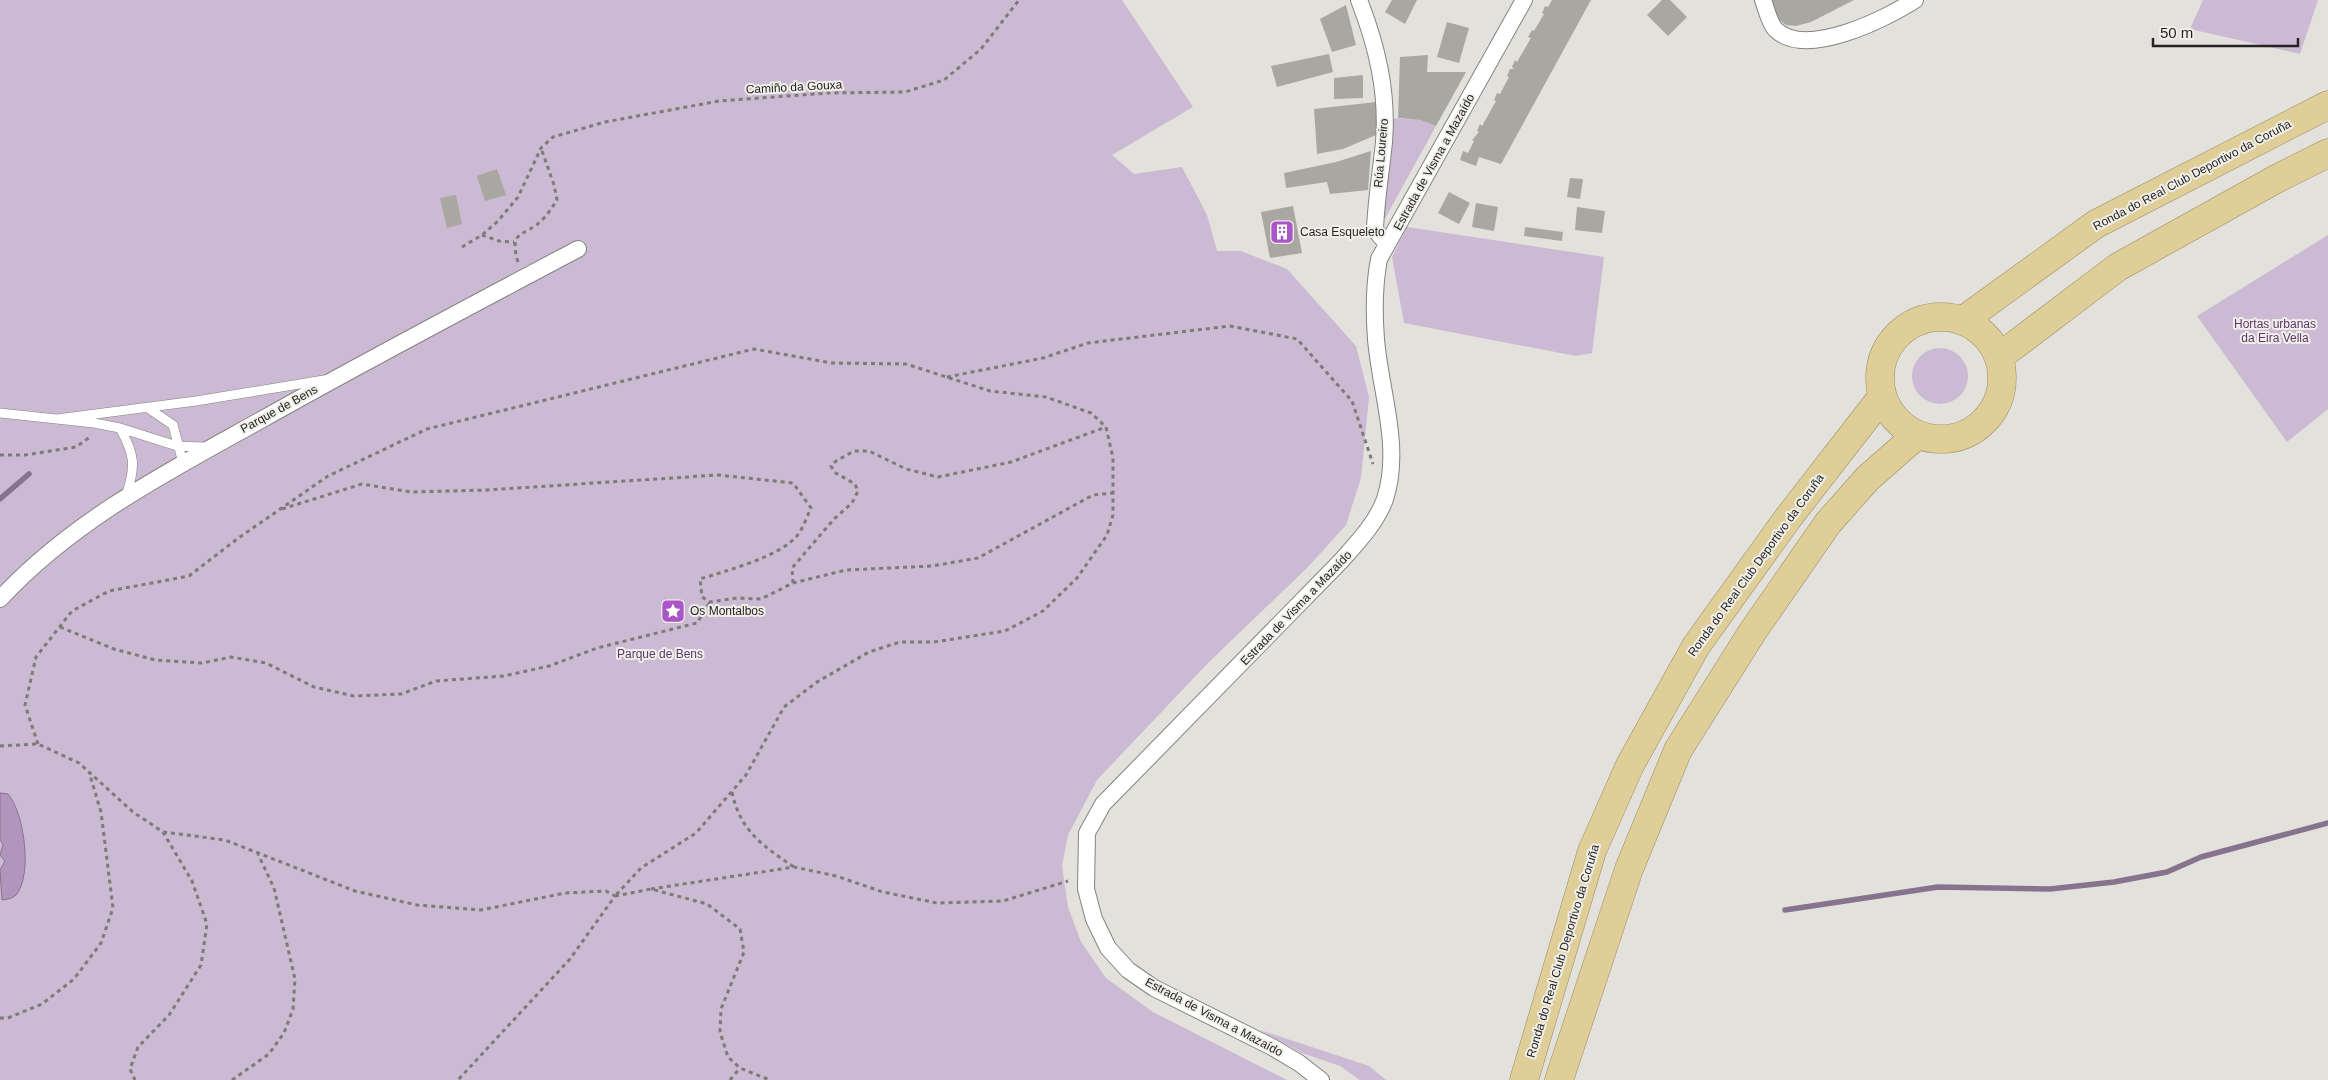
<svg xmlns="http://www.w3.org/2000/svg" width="2328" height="1080" font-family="Helvetica,sans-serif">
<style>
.green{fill:#ccb9d3}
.water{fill:#b295bd;stroke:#88738e}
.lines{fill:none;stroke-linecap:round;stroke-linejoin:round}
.stream{stroke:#88738e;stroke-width:5.5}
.building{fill:#a8a7a1}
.service-casing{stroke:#84837e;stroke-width:10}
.minor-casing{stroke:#84837e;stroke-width:18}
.trunk-casing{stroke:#998b5e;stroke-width:29}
.path{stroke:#7d7b78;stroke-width:3;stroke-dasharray:4 4;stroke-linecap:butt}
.service{stroke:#fff;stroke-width:9}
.minor{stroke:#fff;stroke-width:16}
.trunk{stroke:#dfce98;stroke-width:28}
.labels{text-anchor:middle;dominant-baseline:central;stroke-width:4;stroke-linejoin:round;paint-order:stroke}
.street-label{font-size:12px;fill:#252422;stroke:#f0efe9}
.poi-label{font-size:12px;fill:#252422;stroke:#f0efe9;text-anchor:start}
.park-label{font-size:12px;fill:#5e376c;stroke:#f0efe9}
</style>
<rect width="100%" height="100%" fill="#e3e1dc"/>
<path class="green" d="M0,0H1122L1193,107L1112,155L1134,174L1182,167L1207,215L1217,251H1241L1287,269L1356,346L1369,397L1361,478L1346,525L1308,567L1208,663L1097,780L1068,835L1062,866L1068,907L1081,942L1106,978L1153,1012L1287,1080H0Z
M2203,0H2318L2300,54L2190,29Z
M1389,118L1420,120L1436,126L1382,224Z
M1407,227L1604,257L1592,353L1576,356L1404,323L1392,257Z
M2328,235V409L2287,442L2197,316Z
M1912 376a28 28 0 1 1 56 0a28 28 0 1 1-56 0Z
M1260,1030L1369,1066L1386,1080H1360L1340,1066L1302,1053Z"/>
<path class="water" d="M0,793L8,794C24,812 33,875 16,895C12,899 7,899 2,900L0,870L5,861L0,855L3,845L0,839Z"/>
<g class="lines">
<path class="stream" d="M0,499L29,474
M1785,910L1938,887L2050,889L2114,882L2167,872L2201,857L2328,823"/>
</g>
<path class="building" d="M1392,0H1417L1405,24L1385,12Z
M1552,0H1591L1501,164L1479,157L1476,166L1460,160L1463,151L1468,153L1474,141L1472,140L1479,132L1477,131L1480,124L1482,126L1496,101L1494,100L1497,93L1500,94L1509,77L1507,76L1510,69H1514L1512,67L1515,60L1517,62L1531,38L1528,37L1532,30L1534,31L1544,14L1542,13L1545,6L1548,7Z
M1662,0H1670L1687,17L1668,36L1647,15Z
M1770,0H1854L1811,22L1796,26L1786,25L1777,18Z
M1346,5L1356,45L1332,52L1320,19Z
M1447,22L1469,28L1459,63L1437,57Z
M1329,54L1333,72L1277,87L1271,66Z
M1428,55L1427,72H1466L1436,126L1420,120L1398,118L1400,57Z
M1363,75V98L1334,99V78Z
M1376,102V135L1343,149L1317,154L1314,109Z
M1371,151L1368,190L1330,194L1327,182L1286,188L1284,173L1336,162Z
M497,169L506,195L485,201L477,176Z
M1570,178L1583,179L1580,199L1567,197Z
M1449,192L1470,203L1459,224L1438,213Z
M456,195L462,224L447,228L440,198Z
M1476,203L1498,207L1494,231L1472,227Z
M1293,206L1302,253L1270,258L1261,212Z
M1577,207L1605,211L1602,233L1575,230Z
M1525,227L1563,232L1562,241L1524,236Z"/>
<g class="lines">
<g class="service-casing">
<path id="service" d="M148,408L173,425L183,463
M0,413L94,423L120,428C135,455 136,466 126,496
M57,419L196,401L324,380
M120,428L177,446L204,447"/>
</g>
<g class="minor-casing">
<path id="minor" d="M1359,0C1377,46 1388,92 1384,142C1381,172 1376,200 1375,230L1387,244
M1763,0C1766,8 1769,22 1775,29C1805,60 1887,18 1915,0
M0,599C73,520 169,471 261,420C366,361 472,305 578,249
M1321,1080L1299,1063L1272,1047L1154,988L1128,970L1108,948L1094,919L1086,889L1087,833L1103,804L1341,561C1357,543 1377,522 1385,499C1402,447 1380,391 1376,339C1374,313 1374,285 1379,259L1524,0"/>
</g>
<g class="trunk-casing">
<path id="trunk" d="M1880 378a61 61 0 1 1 122 0a61 61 0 1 1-122 0Z
M1962,321L2096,224L2328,105
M1999,357L2118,267L2278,178L2328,153
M1524,1080L1592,851L1630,765L1696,646L1788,518L1882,397
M1559,1080L1629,869L1678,750L1753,631L1828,523L1868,478L1917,435"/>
</g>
<path class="path" d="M482,235L499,241L514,242
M462,247L482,235L498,221L518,197L541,148L553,137L605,122L719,101L828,93L905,92L944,80L981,49L1019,0
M518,262C508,228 525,238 543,219C549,213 553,206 557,200L554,185L541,148
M947,377L1043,358L1088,343L1230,326L1297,339L1352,401L1373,464
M0,455H25L76,447L90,437
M282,509L362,484L411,492L487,490L718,475L793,483L811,508C807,516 804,526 799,533C784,556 725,571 700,579L702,597L710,602L737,598L761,599L793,583L846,570L932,566L978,558L1093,495L1113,493
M793,583L792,568L834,519L852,503L858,491L855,484L834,472L831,466L836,461L854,451H869L906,469L938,477L1011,462L1106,427
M60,627L114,649L155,660L202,663L231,657L266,663L314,687L354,696L401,694L436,681L504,676L549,666L597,648L697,623L710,602
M38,744L25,705L36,657L72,611L109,591L189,576L237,539L328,476L427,429L754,349L832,363L906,364L990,391L1046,397L1091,413L1106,427L1113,458V515L1107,535L1077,578L1043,611L1005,631L934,642H900L869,652L817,682L784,707L746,775L696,833L641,868L615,896
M0,746L38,744L79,763L133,812L163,832L192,881L207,924L201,965L169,1015L138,1047L130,1069L135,1080
M732,792C740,831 763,846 794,867
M163,832L225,840L355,891L417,905L481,910L565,893L606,891L615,896L570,959L458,1080
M651,889L794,867L836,876L883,892L937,903L1003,901L1068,881
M615,896L651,889L707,904L740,929L744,952L721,1009L720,1032L728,1057L740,1068L770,1080
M0,1018H8L42,1004L74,979L101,943L113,908L101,812L89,772
M232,1080L269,1054L284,1033L293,1009L295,979L274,888L258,854
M730,1080L740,1068"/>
<use href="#service" class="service"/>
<use href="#minor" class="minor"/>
<use href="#trunk" class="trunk"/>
</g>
<defs>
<g id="building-square" transform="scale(1.25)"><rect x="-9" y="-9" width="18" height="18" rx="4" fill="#a956c6" stroke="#f0efe9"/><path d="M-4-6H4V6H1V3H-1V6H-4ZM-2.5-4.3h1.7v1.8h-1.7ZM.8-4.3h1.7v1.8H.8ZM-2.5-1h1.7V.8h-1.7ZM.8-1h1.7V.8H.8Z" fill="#fff"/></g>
<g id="sight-square" transform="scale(1.25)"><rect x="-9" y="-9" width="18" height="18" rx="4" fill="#a956c6" stroke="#f0efe9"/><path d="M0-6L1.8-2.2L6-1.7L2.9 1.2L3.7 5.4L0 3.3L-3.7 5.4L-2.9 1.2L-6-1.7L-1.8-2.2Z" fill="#fff"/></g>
</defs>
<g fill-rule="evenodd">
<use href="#building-square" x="1282" y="232"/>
<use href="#sight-square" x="673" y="611"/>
</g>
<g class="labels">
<g class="street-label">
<text transform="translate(794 87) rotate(-3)">Camiño da Gouxa</text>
<text transform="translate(1381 153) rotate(-85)">Rúa Loureiro</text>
<text transform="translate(1434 162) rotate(-61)">Estrada de Visma a Mazaído</text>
<text transform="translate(2192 175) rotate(-28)">Ronda do Real Club Deportivo da Coruña</text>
<text transform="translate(279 409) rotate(-29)">Parque de Bens</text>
<text transform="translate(1756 565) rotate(-54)">Ronda do Real Club Deportivo da Coruña</text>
<text transform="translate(1296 608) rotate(-46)">Estrada de Visma a Mazaído</text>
<text transform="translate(1563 951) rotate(-73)">Ronda do Real Club Deportivo da Coruña</text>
<text transform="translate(1214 1017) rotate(28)">Estrada de Visma a Mazaído</text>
</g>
<g class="poi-label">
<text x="1300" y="232">Casa Esqueleto</text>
<text x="690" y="611">Os Montalbos</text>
</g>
<g class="park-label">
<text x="2275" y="324">Hortas urbanas<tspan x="2275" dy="14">da Eira Vella</tspan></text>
<text x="660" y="654">Parque de Bens</text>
</g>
</g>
<path d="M2153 38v8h145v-8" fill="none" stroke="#252422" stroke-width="2.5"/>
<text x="2160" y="38" font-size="15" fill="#252422" stroke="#f0efe9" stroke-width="4" paint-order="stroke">50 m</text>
</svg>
